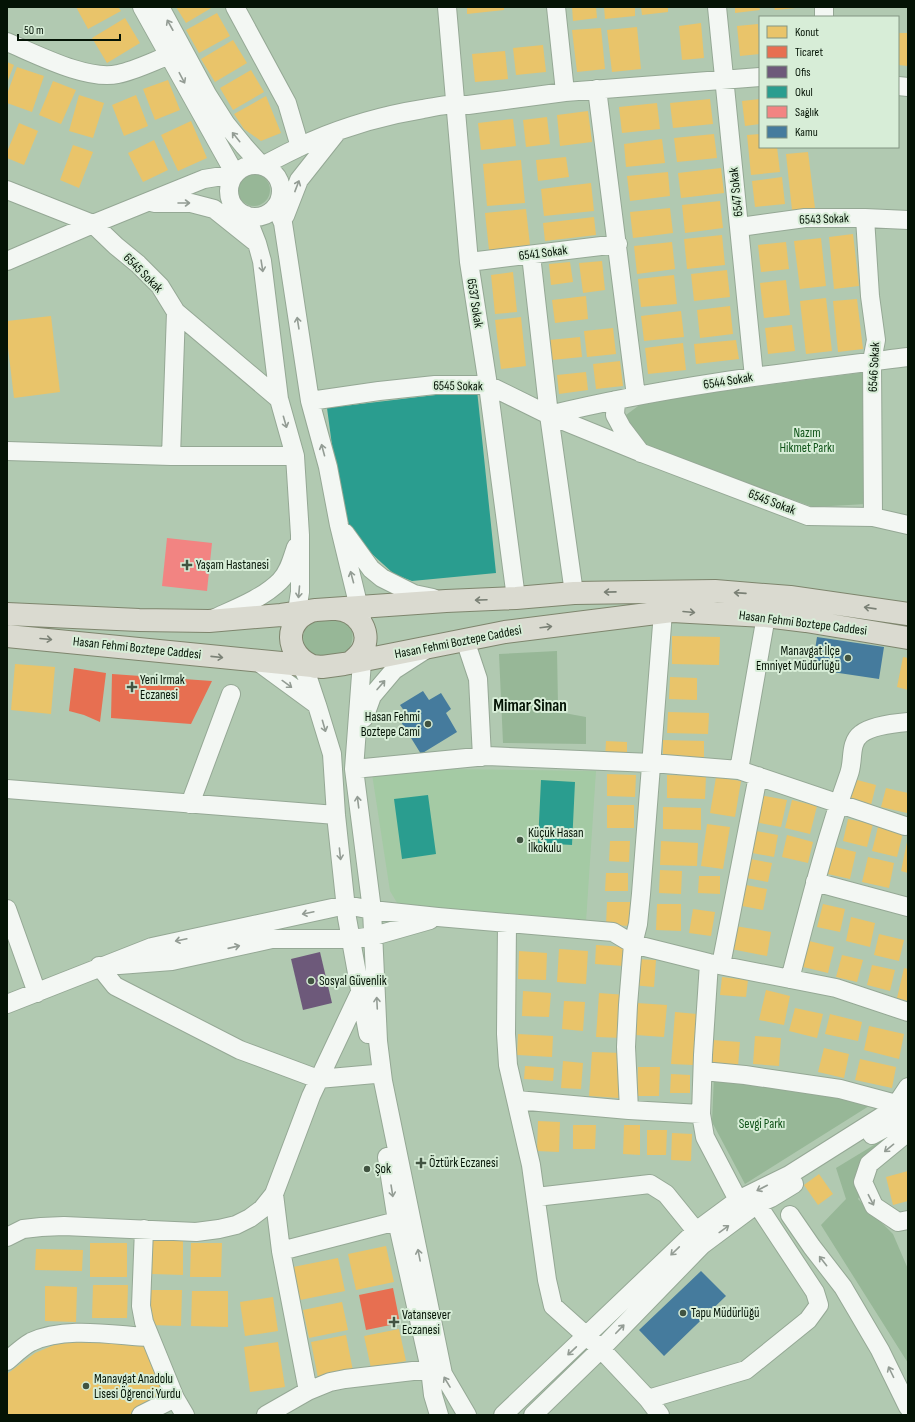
<svg xmlns="http://www.w3.org/2000/svg" width="915" height="1422" font-family="'Sofia Sans Condensed',sans-serif">
<style>
.built{fill:#a4caa4}
.green{fill:#97b797}
.homes{fill:#e9c46a}
.shops{fill:#e76f51}
.offices{fill:#6d597a}
.schools{fill:#2a9d8f}
.health{fill:#f28482}
.public{fill:#457b9d}
.lines{fill:none;stroke-linecap:round;stroke-linejoin:round}
.minor-casing{stroke:#95a895;stroke-width:20}
.major-casing{stroke:#7e856d;stroke-width:24}
.minor{stroke:#f3f7f3;stroke-width:18}
.major{stroke:#dadad0;stroke-width:22}
.oneway{stroke:#939c94}
.oneway2{stroke:#7a8075}
.poi-dot{fill:#415341;stroke:#d7edd7;stroke-width:1.5}
.labels{text-anchor:middle;dominant-baseline:central;stroke-width:4;stroke-linejoin:round;paint-order:stroke}
.street-label{font-size:13px;fill:#041305;stroke:#d7edd7}
.park-label{font-size:13px;fill:#0e5217;stroke:#d7edd7}
.poi-label{font-size:13px;fill:#041305;stroke:#d7edd7;text-anchor:start}
.district-label{font-size:17px;font-weight:bold;fill:#041305;stroke:#d7edd7}
</style>
<rect width="100%" height="100%" fill="#b1c9b1"/>
<path class="built" d="M446,769L596,771L586,922L399,906L390,891L372,774Z"/>
<path class="green" d="M238 190a16 16 0 1 1 32 0a16 16 0 1 1-32 0Z
M867,372L866,504L813,507L647,447L629,429L626,415L645,401Z
M333,616C337,618 342,620 345,622C357,630 353,646 345,655L313,657C310,653 305,648 304,644C301,635 306,623 315,620C320,618 327,617 333,616Z
M557,651L558,705L564,713L586,717V744L503,743L499,654Z
M714,1075L877,1101L745,1184L712,1122Z
M897,1131L858,1199L893,1234L908,1269V1363L821,1225L846,1199L836,1168Z"/>
<path class="homes" d="M76,7H118L121,11L88,29Z
M176,7H213L186,23Z
M467,7H504V10L467,14Z
M572,7H596L597,18L573,21Z
M604,7H635V16L605,19Z
M641,7H668V12L642,15Z
M735,7H759L760,10L735,13Z
M774,7H796V8L775,10Z
M217,13L230,36L199,53L186,30Z
M125,18L140,43L107,63L92,38Z
M701,23L704,58L682,60L679,26Z
M758,24L760,54L740,56L737,26Z
M637,27L641,69L612,72L607,30Z
M601,28L605,69L577,72L572,30Z
M898,33H908V66L898,65Z
M233,40L247,63L215,82L201,59Z
M543,45L546,72L516,75L513,48Z
M505,51L508,79L475,82L472,54Z
M7,62L14,65L7,83Z
M17,67L44,76L32,112L7,103V94Z
M251,70L264,92L233,110L220,88Z
M168,80L180,110L155,120L143,89Z
M53,81L76,90L61,124L39,115Z
M79,95L104,103L93,138L69,131Z
M136,95L148,126L124,136L112,105Z
M266,96L281,133L261,141L244,129L234,114Z
M710,99L713,124L673,128L670,103Z
M760,99V124L745,126L742,101Z
M657,103L660,129L622,133L619,107Z
M588,111L592,142L560,146L557,115Z
M547,117L550,144L526,147L523,120Z
M513,119L516,146L481,150L478,123Z
M191,121L207,158L178,171L161,135Z
M19,123L38,131L24,165L7,158V152Z
M714,134L717,158L677,162L674,138Z
M760,134V147H777L780,172L751,175L747,135Z
M662,139L665,163L626,167L624,144Z
M154,140L168,170L143,182L128,153Z
M73,145L93,152L79,188L60,180Z
M808,152L815,208L792,210L786,154Z
M566,157L569,177L538,181L536,160Z
M521,160L525,203L487,206L483,164Z
M721,168L724,193L681,198L678,173Z
M668,172L670,196L630,201L627,176Z
M782,177L785,204L755,207L752,181Z
M591,183L594,211L544,216L541,189Z
M720,201L723,228L685,233L682,205Z
M670,208L673,233L633,238L630,212Z
M526,209L530,245L489,250L485,213Z
M594,217L596,235L545,241L543,223Z
M853,234L859,286L834,289L829,237Z
M722,235L725,265L687,269L684,239Z
M821,238L826,286L800,289L794,241Z
M672,242L675,269L637,274L634,246Z
M786,242L789,269L761,272L758,245Z
M602,261L605,290L583,293L579,263Z
M570,262L573,282L551,285L549,264Z
M727,270L730,297L694,301L691,274Z
M513,272L517,312L495,314L491,275Z
M674,275L677,304L641,307L638,279Z
M786,280L790,315L764,318L760,283Z
M586,296L588,319L555,323L552,300Z
M826,298L832,351L806,354L800,301Z
M857,299L863,349L838,352L833,301Z
M730,306L733,334L700,338L697,310Z
M681,311L684,337L644,341L641,316Z
M51,316L60,392L14,398L7,339V321Z
M521,317L526,366L501,369L495,320Z
M792,325L795,351L768,354L765,328Z
M613,328L616,354L587,357L584,331Z
M580,337L582,357L552,360L549,340Z
M736,340L739,359L696,364L694,344Z
M683,343L686,370L648,374L645,348Z
M620,361L623,386L596,389L593,364Z
M586,372L588,390L559,394L557,375Z
M672,636L720,637L719,665L672,664Z
M903,657L908,658V690L897,687Z
M15,664L55,667L51,714L11,710Z
M670,677L697,678V700L669,699Z
M668,712L709,713L708,734L667,733Z
M663,740L704,741V762L663,761Z
M606,741L627,742V758H605Z
M607,774L636,775L635,797L607,796Z
M667,775L706,776L705,799L667,798Z
M716,777L741,781L735,817L710,813Z
M850,778L876,785L871,805L845,799Z
M886,788L908,793L907,813L881,807Z
M759,795L787,800L781,827L754,822Z
M792,800L817,806L810,834L785,828Z
M607,805H634V828H607Z
M663,807L701,808V830L663,829Z
M848,819L873,824L867,847L843,841Z
M707,824L730,827L723,869L701,866Z
M878,827L903,833L897,857L872,851Z
M751,830L778,835L774,857L747,852Z
M787,835L813,842L808,863L782,857Z
M610,841H630L629,862L609,861Z
M661,841L698,843L697,866L660,865Z
M907,842H908V873L901,871Z
M835,847L856,852L850,879L828,874Z
M868,857L894,863L889,888L862,882Z
M745,858L772,863L768,882L741,877Z
M660,870L682,871L681,894L659,893Z
M606,873H628V891H605Z
M699,876H720V894L698,893Z
M741,884L767,889L763,910L737,905Z
M607,902H633V926L606,925Z
M657,904H681V931L656,930Z
M823,904L845,909L840,932L817,927Z
M693,909L715,912L711,936L689,933Z
M851,917L875,923L870,947L846,941Z
M735,926L771,932L767,956L731,949Z
M879,934L904,940L899,961L874,955Z
M809,941L834,947L828,973L803,967Z
M596,945L625,947L624,966L595,964Z
M559,949L588,951L586,984L557,982Z
M519,951L547,953L546,980L518,979Z
M842,955L863,960L857,982L836,977Z
M634,959L656,960L654,987L632,985Z
M872,965L895,970L890,991L867,985Z
M904,968L908,969V1001L897,998Z
M722,977L748,980L746,997L720,995Z
M766,990L790,996L784,1025L759,1020Z
M523,991L551,993L549,1017L522,1016Z
M599,993L626,995L623,1038L596,1037Z
M564,1001L585,1002L583,1031L562,1029Z
M637,1003L667,1005L664,1037L635,1035Z
M795,1008L823,1014L817,1038L789,1031Z
M675,1012L697,1014L693,1065L671,1064Z
M830,1014L862,1022L858,1041L825,1034Z
M869,1026L904,1034L899,1059L864,1050Z
M518,1034L553,1036L552,1057L517,1055Z
M755,1036L781,1038L779,1066L753,1064Z
M713,1040L740,1042L738,1066L712,1064Z
M824,1048L849,1054L844,1078L818,1072Z
M592,1052L622,1053L619,1098L589,1096Z
M860,1059L896,1067L892,1088L855,1080Z
M563,1061L583,1063L581,1089L561,1088Z
M525,1066L554,1068L553,1081L524,1079Z
M638,1067H660L659,1096H637Z
M671,1074L690,1075V1093H670Z
M538,1121L560,1122L559,1152L537,1151Z
M573,1125H596L595,1149H573Z
M624,1125H640V1155L623,1154Z
M647,1130H667L666,1155H647Z
M672,1133L692,1134L691,1161L671,1160Z
M908,1171V1201L893,1205L886,1177Z
M819,1174L833,1194L818,1205L804,1185Z
M152,1240L183,1241V1275L152,1274Z
M90,1243H127V1277H90Z
M191,1243H222L221,1277H190Z
M386,1246L394,1282L356,1290L348,1254Z
M36,1249L83,1250L82,1271L35,1270Z
M338,1258L345,1291L300,1300L293,1267Z
M93,1285H128L127,1318H92Z
M45,1286L77,1287L76,1322L45,1321Z
M151,1290H182L181,1326L150,1325Z
M192,1291H228V1327L191,1326Z
M273,1297L278,1331L245,1336L240,1302Z
M342,1302L348,1330L309,1338L303,1310Z
M399,1329L406,1361L371,1368L364,1336Z
M346,1335L353,1371L318,1378L311,1342Z
M72,1342L144,1343L171,1397L136,1415H7V1374L35,1353L54,1345Z
M278,1342L285,1387L250,1392L244,1347Z"/>
<path class="shops" d="M74,668L106,673L100,722L84,715L69,711Z
M112,674L212,681L191,724L111,718Z
M393,1288L400,1323L366,1330L359,1295Z"/>
<path class="offices" d="M320,952L332,1003L303,1010L291,959Z"/>
<path class="schools" d="M477,390L496,573L412,581L394,574L350,534L341,512L327,408Z
M541,780L575,782L572,845L538,843Z
M428,795L436,854L402,859L394,799Z"/>
<path class="health" d="M167,538L212,543L207,591L162,586Z"/>
<path class="public" d="M817,637L884,647L879,679L812,669Z
M423,691L429,700L441,693L451,709L446,713L457,732L421,754L398,717L405,712L400,705Z
M701,1271L726,1296L664,1356L639,1330Z"/>
<g class="lines">
<g class="minor-casing">
<path id="minor" d="M160,7L207,94L226,124L244,146L262,166C279,157 295,149 312,141C347,126 385,115 423,109C439,106 452,103 468,105L565,92L760,77
M235,7L287,103L300,147
M447,7L469,262L488,385L516,598
M556,7L565,92
M717,7L754,377
M824,17V7
M7,42C36,54 87,81 118,74C134,71 154,61 170,55
M898,86L908,87
M597,89L636,396
M229 191a26 26 0 1 1 52 0a26 26 0 1 1-52 0Z
M7,190L93,224L116,246L138,264L160,286L176,312L279,399
M154,203H191L214,209L254,241
M276,207L283,223L310,401L328,467L339,525L362,620
M246,215L257,243L262,261L279,399L295,456L300,535V592L295,624
M285,216L299,180L337,132
M865,218L870,296L876,340L872,361L873,517
M740,227L805,218H865L908,220
M531,255L549,415L574,593
M7,261L93,224L204,179L235,174L142,7
M469,262L618,244
M616,400L615,415L622,428L641,453
M310,401L379,391L435,385H488L549,415L642,453L808,516L873,517L908,525
M549,415C667,386 788,372 908,357
M7,451L171,456H295
M171,456L176,312
M345,533L371,569L382,578L414,594L433,598
M766,616L739,770L905,826
M215,618C237,608 263,598 280,581C289,572 292,559 296,547
M465,640L478,679L482,757
M363,648L354,769L372,910L378,1041L383,1081L443,1374L467,1415
M296,655L309,681L317,705L332,754L336,815L347,918L368,1034
M257,661L317,705
M364,718L372,696L394,670L425,650
M354,769L487,756L652,763L739,770
M7,789L336,815
M190,804L231,694
M815,882L908,907
M7,909L37,993
M507,923L506,1034L508,1065L531,1165L547,1280L553,1306L601,1349L648,1399L746,1370L808,1320L819,1305L815,1292L757,1204
M709,963L703,1055L701,1114L705,1137L738,1200
M119,965L172,961L272,939H351L374,936L430,920
M721,965L758,776
M99,966L115,986L240,1050L318,1079L375,1074
M790,979C808,910 825,841 849,774C854,761 849,743 861,734C871,726 896,723 908,722
M7,1004L152,947L346,905L372,910L438,917L613,932L633,944L709,963L836,988L908,1012
M703,1071L745,1075L840,1089L896,1104
M517,1100L629,1110L701,1114
M629,1110L626,1047L628,1005L633,944L638,924L641,894L663,612
M908,1132L869,1164L863,1182L874,1206L898,1222L908,1220
M872,1135L903,1118L908,1113
M387,1157L397,1221L430,1369L433,1395L439,1415
M274,1194L281,1251L308,1391
M536,1197L650,1184L666,1194L696,1231
M790,1215L812,1247L843,1287L880,1350L908,1407
M144,1229L141,1306L144,1322L175,1398L185,1415
M7,1237L23,1229L41,1227L64,1226L196,1232L219,1229L236,1225L250,1218L262,1209L274,1194L311,1096L361,990
M281,1251L397,1221
M7,1361C14,1355 22,1347 31,1342C65,1326 112,1335 149,1337
M648,1399L660,1415
M141,1415L175,1398
M266,1415L308,1391L330,1382L345,1379L430,1369
M503,1415L696,1231L738,1200L789,1175L884,1115L900,1099L908,1087
M533,1415L601,1349L702,1245L757,1204L771,1198L794,1184"/>
</g>
<g class="major-casing">
<path id="major" d="M336,609C356,610 372,630 363,649C360,655 355,659 350,663
M7,614L139,620L209,621L281,615L316,610L446,601L516,598L574,593L715,591L790,597L908,614
M7,636L322,667L344,664L505,632L672,611L766,616L806,621L908,638
M315,667C284,656 282,619 315,610"/>
</g>
<use href="#minor" class="minor"/>
<use href="#major" class="major"/>
</g>
<defs><path id="oneway-shaft" d="M-6 0H5M1.5-3L5.5 0L1.5 3" fill="none" stroke-width="1.6" stroke-linecap="round" stroke-linejoin="round"/></defs>
<g class="oneway">
<use href="#oneway-shaft" transform="translate(170 25) rotate(-119)"/>
<use href="#oneway-shaft" transform="translate(182 78) rotate(62)"/>
<use href="#oneway-shaft" transform="translate(236 137) rotate(-129)"/>
<use href="#oneway-shaft" transform="translate(297 186) rotate(-69)"/>
<use href="#oneway-shaft" transform="translate(184 203)"/>
<use href="#oneway-shaft" transform="translate(262 266) rotate(81)"/>
<use href="#oneway-shaft" transform="translate(298 323) rotate(-99)"/>
<use href="#oneway-shaft" transform="translate(285 422) rotate(74)"/>
<use href="#oneway-shaft" transform="translate(323 450) rotate(-105)"/>
<use href="#oneway-shaft" transform="translate(352 577) rotate(-105)"/>
<use href="#oneway-shaft" transform="translate(299 592) rotate(95)"/>
<use href="#oneway-shaft" transform="translate(287 684) rotate(36)"/>
<use href="#oneway-shaft" transform="translate(381 685) rotate(-49)"/>
<use href="#oneway-shaft" transform="translate(324 726) rotate(74)"/>
<use href="#oneway-shaft" transform="translate(358 802) rotate(-97)"/>
<use href="#oneway-shaft" transform="translate(340 854) rotate(84)"/>
<use href="#oneway-shaft" transform="translate(308 913) rotate(168)"/>
<use href="#oneway-shaft" transform="translate(181 940) rotate(168)"/>
<use href="#oneway-shaft" transform="translate(234 947) rotate(-13)"/>
<use href="#oneway-shaft" transform="translate(377 1003) rotate(-93)"/>
<use href="#oneway-shaft" transform="translate(889 1148) rotate(141)"/>
<use href="#oneway-shaft" transform="translate(762 1188) rotate(153)"/>
<use href="#oneway-shaft" transform="translate(392 1191) rotate(81)"/>
<use href="#oneway-shaft" transform="translate(871 1200) rotate(63)"/>
<use href="#oneway-shaft" transform="translate(724 1229) rotate(-36)"/>
<use href="#oneway-shaft" transform="translate(675 1251) rotate(136)"/>
<use href="#oneway-shaft" transform="translate(419 1255) rotate(-101)"/>
<use href="#oneway-shaft" transform="translate(823 1261) rotate(-128)"/>
<use href="#oneway-shaft" transform="translate(620 1329) rotate(-46)"/>
<use href="#oneway-shaft" transform="translate(572 1351) rotate(137)"/>
<use href="#oneway-shaft" transform="translate(891 1372) rotate(-116)"/>
<use href="#oneway-shaft" transform="translate(447 1382) rotate(-121)"/>
</g>
<g class="oneway2">
<use href="#oneway-shaft" transform="translate(610 592) rotate(179)"/>
<use href="#oneway-shaft" transform="translate(740 593) rotate(-176)"/>
<use href="#oneway-shaft" transform="translate(481 600) rotate(178)"/>
<use href="#oneway-shaft" transform="translate(870 608) rotate(-172)"/>
<use href="#oneway-shaft" transform="translate(689 612) rotate(5)"/>
<use href="#oneway-shaft" transform="translate(546 627) rotate(-7)"/>
<use href="#oneway-shaft" transform="translate(46 639) rotate(5)"/>
<use href="#oneway-shaft" transform="translate(217 657) rotate(6)"/>
</g>
<g class="poi-dot">
<path d="M185 559h4v4h4v4h-4v4h-4v-4h-4v-4h4z"/>
<circle cx="848" cy="658" r="4"/>
<path d="M130 681h4v4h4v4h-4v4h-4v-4h-4v-4h4z"/>
<circle cx="428" cy="724" r="4"/>
<circle cx="520" cy="840" r="4"/>
<circle cx="311" cy="981" r="4"/>
<path d="M419 1157h4v4h4v4h-4v4h-4v-4h-4v-4h4z"/>
<circle cx="367" cy="1169" r="4"/>
<circle cx="683" cy="1313" r="4"/>
<path d="M392 1316h4v4h4v4h-4v4h-4v-4h-4v-4h4z"/>
<circle cx="86" cy="1386" r="4"/>
</g>
<g class="labels">
<g class="street-label">
<text transform="translate(736 192) rotate(-96)">6547 Sokak</text>
<text transform="translate(824 219) rotate(-2)">6543 Sokak</text>
<text transform="translate(543 253) rotate(-7)">6541 Sokak</text>
<text transform="translate(143 273) rotate(45)">6545 Sokak</text>
<text transform="translate(475 303) rotate(81)">6537 Sokak</text>
<text transform="translate(874 367) rotate(-87)">6546 Sokak</text>
<text transform="translate(728 381) rotate(-9)">6544 Sokak</text>
<text transform="translate(458 386) rotate(1)">6545 Sokak</text>
<text transform="translate(772 502) rotate(21)">6545 Sokak</text>
<text transform="translate(803 623) rotate(7)">Hasan Fehmi Boztepe Caddesi</text>
<text transform="translate(458 642) rotate(-11)">Hasan Fehmi Boztepe Caddesi</text>
<text transform="translate(137 648) rotate(6)">Hasan Fehmi Boztepe Caddesi</text>
</g>
<g class="park-label">
<text x="807" y="433">Nazım<tspan x="807" dy="15">Hikmet Parkı</tspan></text>
<text x="762" y="1124">Sevgi Parkı</text>
</g>
<g class="poi-label">
<text x="196" y="565">Yaşam Hastanesi</text>
<text x="840" y="651" text-anchor="end">Manavgat İlçe<tspan x="840" dy="15">Emniyet Müdürlüğü</tspan></text>
<text x="140" y="680">Yeni Irmak<tspan x="140" dy="15">Eczanesi</tspan></text>
<text x="420" y="717" text-anchor="end">Hasan Fehmi<tspan x="420" dy="15">Boztepe Cami</tspan></text>
<text x="528" y="833">Küçük Hasan<tspan x="528" dy="15">İlkokulu</tspan></text>
<text x="319" y="981">Sosyal Güvenlik</text>
<text x="429" y="1163">Öztürk Eczanesi</text>
<text x="375" y="1169">Şok</text>
<text x="691" y="1313">Tapu Müdürlüğü</text>
<text x="402" y="1315">Vatansever<tspan x="402" dy="15">Eczanesi</tspan></text>
<text x="94" y="1379">Manavgat Anadolu<tspan x="94" dy="15">Lisesi Öğrenci Yurdu</tspan></text>
</g>
<g class="district-label">
<text x="530" y="706">Mimar Sinan</text>
</g>
</g>
<rect width="915" height="1422" fill="none" stroke="#041305" stroke-width="16"/>
<rect x="759" y="16" width="140" height="132" fill="#d7edd7" stroke="#839683"/>
<rect x="767" y="26" width="20" height="12" fill="#e9c46a" stroke="#839683"/>
<text x="795" y="36" font-size="12" fill="#041305">Konut</text>
<rect x="767" y="46" width="20" height="12" fill="#e76f51" stroke="#839683"/>
<text x="795" y="56" font-size="12" fill="#041305">Ticaret</text>
<rect x="767" y="66" width="20" height="12" fill="#6d597a" stroke="#839683"/>
<text x="795" y="76" font-size="12" fill="#041305">Ofis</text>
<rect x="767" y="86" width="20" height="12" fill="#2a9d8f" stroke="#839683"/>
<text x="795" y="96" font-size="12" fill="#041305">Okul</text>
<rect x="767" y="106" width="20" height="12" fill="#f28482" stroke="#839683"/>
<text x="795" y="116" font-size="12" fill="#041305">Sağlık</text>
<rect x="767" y="126" width="20" height="12" fill="#457b9d" stroke="#839683"/>
<text x="795" y="136" font-size="12" fill="#041305">Kamu</text>
<path d="M18 34v6h102v-6" fill="none" stroke="#041305" stroke-width="2"/>
<text x="24" y="34" font-size="12" fill="#041305" stroke="#d7edd7" stroke-width="3" paint-order="stroke">50 m</text>
</svg>
